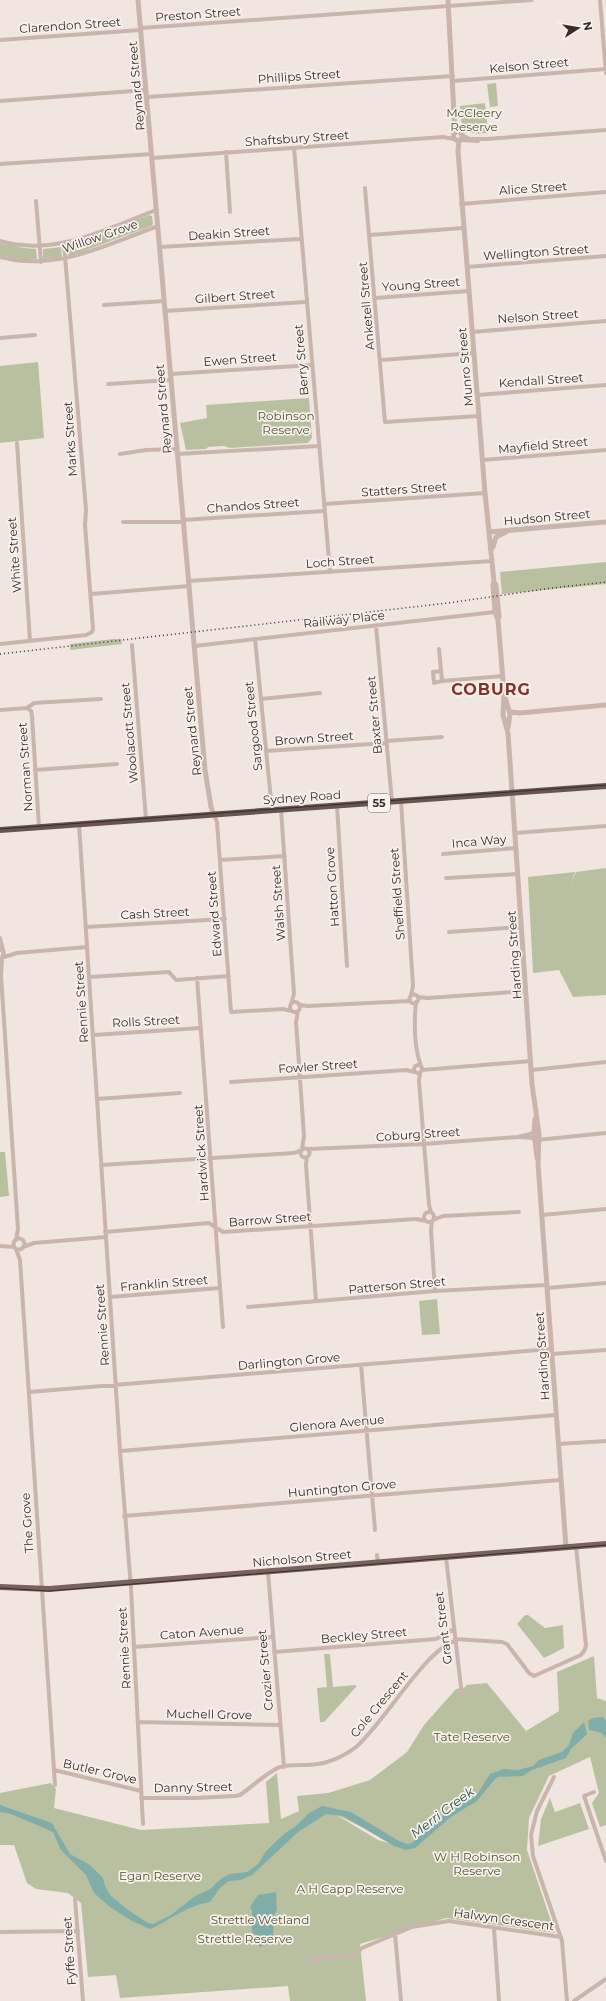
<svg xmlns="http://www.w3.org/2000/svg" width="606" height="2001" font-family="Montserrat,sans-serif">
<style>
.green{fill:#b9c0a0;fill-rule:evenodd}
.water{fill:#80ada8}
.lines{fill:none;stroke-linecap:round;stroke-linejoin:round}
.minor{stroke:#c9b5ab;stroke-width:4}
.tertiary{stroke:#c9b5ab;stroke-width:5}
.primary{stroke:#78625c;stroke-width:6}
.trunk{stroke:#68544f;stroke-width:6}
.tram{stroke:#372c2a;stroke-width:1}
.rail{stroke:#372c2a;stroke-width:1.5;stroke-dasharray:1 3;stroke-linecap:butt}
.labels{text-anchor:middle;dominant-baseline:central;stroke-width:3.5;stroke-linejoin:round;paint-order:stroke}
.shield{fill:#f9f1eb;stroke:#716764;stroke-width:1}
.shield-label{font-size:11px;font-weight:bold;fill:#372c2a}
.street-label{font-size:12px;fill:#372c2a;stroke:#f9f1eb}
.park-label{font-size:12px;fill:#4c542f;stroke:#f9f1eb}
.water-label{font-size:13px;font-style:italic;fill:#225652;stroke:#f9f1eb}
.district-label{font-size:16px;font-weight:bold;letter-spacing:1px;fill:#813128;stroke:#f9f1eb}
</style>
<rect width="100%" height="100%" fill="#f1e6df"/>
<path class="green" d="M496,83L498,106L490,107L487,84Z
M485,103L488,133C460,135 462,131 460,106Z
M149,215L152,216L153,224L151,226L70,256L68,255L67,247L68,245Z
M0,243L24,248L36,249L37,259L23,260L0,255Z
M61,247L62,258L43,259V249Z
M38,362L44,438L0,443V366Z
M309,398L312,438L308,443L230,448L224,446L208,447L206,449L186,450L180,423L207,418L206,405Z
M606,562V584L502,594L500,572Z
M113,639H121L122,644L70,650V644Z
M606,868V995L573,997L559,970L533,973L528,877L575,872L571,883L576,872Z
M0,1152H5L9,1196L0,1197Z
M437,1299L440,1334L422,1335L419,1301Z
M525,1615H528L545,1628L563,1625L564,1648L544,1658L517,1624Z
M324,1654H330L333,1687L356,1685V1687L324,1722H320L317,1688L327,1687Z
M594,1656L597,1698L606,1701V1825L600,1827L592,1803L599,1793L590,1757L549,1776L529,1818L527,1850L555,1933L446,1918L360,1944L366,2001H290L288,1986L120,1998L116,1975L88,1977L81,1903L68,1893L36,1889L27,1883L14,1845H0V1793L51,1783L56,1789L54,1808L141,1830L269,1823L266,1782L277,1773L281,1819L299,1811L297,1796L328,1793L370,1780L407,1752L424,1725L456,1689L466,1687V1685L487,1683L526,1731L559,1711L557,1672ZM335,1814L399,1845V1846L378,1840Z
M550,1798L555,1812L580,1803L589,1829L538,1846L541,1819Z"/>
<path class="water" d="M603,1717L606,1720V1738L602,1733L589,1730L588,1721L593,1718Z
M584,1722L587,1734L571,1749L566,1758L532,1770L523,1776L498,1777L494,1780L477,1801L451,1817L415,1848L406,1850L394,1846L343,1816L326,1814L298,1832L252,1875L241,1880L229,1881L220,1888L210,1902C188,1905 170,1920 150,1929L132,1921L110,1907L94,1893L86,1875L61,1850L53,1832L11,1814L0,1812V1805L52,1823L70,1854L90,1865L103,1878L105,1886L110,1895L128,1910L148,1923L153,1924L171,1915L195,1896L210,1889L222,1878L230,1874L247,1872L258,1864L266,1851L284,1834L297,1825L309,1813L322,1806L351,1812L399,1841L407,1844L412,1843L457,1804L467,1802L476,1796L490,1774L504,1769L518,1770L533,1766L539,1760L562,1752L569,1745L573,1733Z
M276,1892L277,1910L274,1915L273,1939L266,1940L263,1946L259,1947L258,1937L252,1932V1911L250,1907L258,1895Z"/>
<g class="lines">
<path class="minor" d="M600,0L606,73
M141,28L532,0
M0,40L141,30
M453,81L606,69
M147,97L453,76
M0,101L146,90
M461,135L470,139H486L606,130
M460,140L478,141
M294,148L330,572
M226,152L230,212
M152,158L443,137L454,139
M0,164L152,154
M365,188L385,422L479,416
M36,201L41,262
M461,204L606,192
M370,235L463,228
M0,241C54,257 106,229 156,210
M159,247L300,239
M0,257C55,272 106,245 158,226
M467,267L606,256
M375,298L469,291
M104,305L164,301
M165,311L306,302
M472,332L606,321
M0,338L35,335
M381,360L474,353
M171,374L312,365
M108,384L171,380
M477,395L606,385
M17,443L30,641
M120,454L146,450L177,449
M177,454L319,446
M483,460L606,450
M324,504L485,493
M183,520L324,511
M123,522H183
M188,581L492,561
M91,594L189,586
M376,626L392,802
M255,639L272,810
M0,644L86,635L92,632L93,629L85,525L86,510L64,244
M132,645L146,819
M194,646L495,612
M439,649L442,681L503,676
M441,671L433,672L434,683L442,681
M261,699L320,693
M27,708L31,711L32,716L39,827
M0,710L27,708L34,703L101,699
M387,741L442,737
M266,751L387,743
M35,770L117,764
M401,801L413,986L411,995
M337,806L347,966
M281,810L294,994L291,1004
M214,815L217,822L231,1012L283,1009L292,1011
M79,824L120,1451L131,1588L143,1824
M515,833L606,826
M443,854L516,848
M220,860L285,856
M446,878L518,874
M86,927L225,919
M449,932L521,927
M0,938L3,950
M0,949L4,952L2,958
M4,957L17,953L87,947
M2,958L1,976L18,1229L16,1240
M89,977L169,972L176,980L229,976
M197,978L223,1327
M409.5 999a4.5 4.5 0 1 1 9 0a4.5 4.5 0 1 1-9 0Z
M418,997L428,998L526,991
M416,1002C414,1022 414,1047 421,1066
M290 1007a5 5 0 1 1 10 0a5 5 0 1 1-10 0Z
M299,1005L308,1006L410,1001
M298,1011L296,1022L304,1136L302,1149
M93,1035L201,1028
M414 1069a4 4 0 1 1 8 0a4 4 0 1 1-8 0Z
M422,1070L531,1061
M532,1070L606,1062
M420,1073L419,1081L429,1205L431,1212
M231,1082L406,1070L415,1072
M97,1099L180,1093
M519,1137L534,1138
M537,1140L606,1133
M300.5 1153a4.5 4.5 0 1 1 9 0a4.5 4.5 0 1 1-9 0Z
M308,1149L424,1144L518,1137L534,1133
M307,1157L306,1165L316,1301
M101,1165L294,1153L302,1150
M424 1217a5 5 0 1 1 10 0a5 5 0 1 1-10 0Z
M542,1215L606,1209
M433,1220L443,1216L519,1212
M432,1221L431,1230L435,1291
M105,1232L209,1223L223,1232L416,1219L426,1221
M13.5 1244a5.5 5.5 0 1 1 11 0a5.5 5.5 0 1 1-11 0Z
M0,1246L14,1247
M23,1247L34,1243L106,1237
M16,1249L20,1260L55,1785
M547,1288L606,1283
M110,1297L220,1288
M248,1307L435,1291L547,1285
M552,1354L606,1350
M361,1365L375,1530
M29,1392L552,1349
M558,1444L606,1441
M120,1451L556,1415
M124,1516L561,1480
M377,1555L378,1563
M446,1557L462,1696
M268,1572L284,1767
M455,1639L502,1642L507,1644L529,1673L534,1676L581,1655L584,1651L586,1646L576,1546
M134,1647L272,1637
M274,1652L436,1639L454,1629
M138,1722L280,1725
M54,1770L141,1791
M554,1777L537,1811L531,1835L533,1856L562,1941L567,2001
M594,1792L584,1796L606,1861
M141,1798H196L235,1796L240,1795C249,1789 270,1770 280,1767C291,1764 305,1766 317,1764C329,1763 346,1755 356,1747C384,1723 425,1650 455,1641
M75,1899L83,2001
M494,1929L499,2001
M0,1932L78,1931
M395,1934L401,2001
M310,1961C316,1960 324,1957 330,1957C342,1958 354,1958 362,1948L412,1927L449,1921L561,1937
M574,2001L606,1979"/>
<path class="tertiary" d="M138,0L205,770L211,807L214,815
M448,0L455,133
M453.5 136a4.5 4.5 0 1 1 9 0a4.5 4.5 0 1 1-9 0Z
M459,140L458,151L485,493L494,582L493,585L495,612L498,620L504,692L503,715L508,733L532,1084L539,1134L538,1164L566,1547
M489,532L606,522
M493,547L496,537L506,532
M494,582L496,585L499,616L498,620
M505,697L510,714L508,728
M510,712L520,713L606,705
M535,1119L534,1133L537,1158"/>
<path class="primary" d="M0,1587L49,1589L606,1544"/>
<path class="trunk" d="M0,830L606,786"/>
<path class="tram" d="M0,829L606,785
M0,1588L49,1591L606,1545"/>
<path class="rail" d="M0,654L448,603L552,588L606,582"/>
</g>
<g class="labels">
<rect class="shield" x="368" y="794" width="22" height="18" rx="3"/>
<g class="shield-label">
<text x="379" y="803">55</text>
</g>
<g class="street-label">
<text transform="translate(198 14) rotate(-4)">Preston Street</text>
<text transform="translate(70 25) rotate(-4)">Clarendon Street</text>
<text transform="translate(529 65) rotate(-5)">Kelson Street</text>
<text transform="translate(299 76) rotate(-4)">Phillips Street</text>
<text transform="translate(136 86) rotate(-95)">Reynard Street</text>
<text transform="translate(297 138) rotate(-4)">Shaftsbury Street</text>
<text transform="translate(533 188) rotate(-4)">Alice Street</text>
<text transform="translate(229 233) rotate(-4)">Deakin Street</text>
<text transform="translate(100 236) rotate(-19)">Willow Grove</text>
<text transform="translate(536 252) rotate(-4)">Wellington Street</text>
<text transform="translate(421 284) rotate(-4)">Young Street</text>
<text transform="translate(235 296) rotate(-4)">Gilbert Street</text>
<text transform="translate(366 306) rotate(-95)">Anketell Street</text>
<text transform="translate(538 316) rotate(-4)">Nelson Street</text>
<text transform="translate(240 359) rotate(-4)">Ewen Street</text>
<text transform="translate(301 360) rotate(-95)">Berry Street</text>
<text transform="translate(465 367) rotate(-95)">Munro Street</text>
<text transform="translate(541 380) rotate(-4)">Kendall Street</text>
<text transform="translate(163 409) rotate(-95)">Reynard Street</text>
<text transform="translate(70 439) rotate(-94)">Marks Street</text>
<text transform="translate(543 445) rotate(-5)">Mayfield Street</text>
<text transform="translate(404 489) rotate(-4)">Statters Street</text>
<text transform="translate(253 505) rotate(-4)">Chandos Street</text>
<text transform="translate(547 517) rotate(-5)">Hudson Street</text>
<text transform="translate(14 555) rotate(-94)">White Street</text>
<text transform="translate(340 561) rotate(-4)">Loch Street</text>
<text transform="translate(344 619) rotate(-6)">Railway Place</text>
<text transform="translate(374 715) rotate(-95)">Baxter Street</text>
<text transform="translate(253 726) rotate(-96)">Sargood Street</text>
<text transform="translate(192 731) rotate(-96)">Reynard Street</text>
<text transform="translate(129 733) rotate(-95)">Woolacott Street</text>
<text transform="translate(314 738) rotate(-4)">Brown Street</text>
<text transform="translate(25 767) rotate(-94)">Norman Street</text>
<text transform="translate(302 797) rotate(-4)">Sydney Road</text>
<text transform="translate(479 841) rotate(-5)">Inca Way</text>
<text transform="translate(332 887) rotate(-94)">Hatton Grove</text>
<text transform="translate(397 894) rotate(-94)">Sheffield Street</text>
<text transform="translate(278 903) rotate(-94)">Walsh Street</text>
<text transform="translate(155 913) rotate(-3)">Cash Street</text>
<text transform="translate(214 914) rotate(-94)">Edward Street</text>
<text transform="translate(514 955) rotate(-94)">Harding Street</text>
<text transform="translate(81 1002) rotate(-94)">Rennie Street</text>
<text transform="translate(146 1021) rotate(-3)">Rolls Street</text>
<text transform="translate(318 1066) rotate(-4)">Fowler Street</text>
<text transform="translate(418 1134) rotate(-4)">Coburg Street</text>
<text transform="translate(201 1153) rotate(-94)">Hardwick Street</text>
<text transform="translate(270 1219) rotate(-4)">Barrow Street</text>
<text transform="translate(164 1283) rotate(-5)">Franklin Street</text>
<text transform="translate(397 1285) rotate(-5)">Patterson Street</text>
<text transform="translate(102 1325) rotate(-94)">Rennie Street</text>
<text transform="translate(542 1356) rotate(-94)">Harding Street</text>
<text transform="translate(289 1361) rotate(-5)">Darlington Grove</text>
<text transform="translate(337 1423) rotate(-5)">Glenora Avenue</text>
<text transform="translate(342 1488) rotate(-5)">Huntington Grove</text>
<text transform="translate(27 1523) rotate(-94)">The Grove</text>
<text transform="translate(302 1558) rotate(-5)">Nicholson Street</text>
<text transform="translate(443 1628) rotate(-97)">Grant Street</text>
<text transform="translate(202 1632) rotate(-4)">Caton Avenue</text>
<text transform="translate(364 1635) rotate(-5)">Beckley Street</text>
<text transform="translate(124 1648) rotate(-93)">Rennie Street</text>
<text transform="translate(265 1670) rotate(-95)">Crozier Street</text>
<text transform="translate(379 1704) rotate(-50)">Cole Crescent</text>
<text transform="translate(209 1714) rotate(1)">Muchell Grove</text>
<text transform="translate(100 1771) rotate(13)">Butler Grove</text>
<text transform="translate(193 1787) rotate(-1)">Danny Street</text>
<text transform="translate(504 1919) rotate(8)">Halwyn Crescent</text>
<text transform="translate(69 1951) rotate(-94)">Fyffe Street</text>
</g>
<g class="park-label">
<text x="474" y="112">McCleery<tspan x="474" dy="14">Reserve</tspan></text>
<text x="286" y="415">Robinson<tspan x="286" dy="14">Reserve</tspan></text>
<text x="472" y="1736">Tate Reserve</text>
<text x="477" y="1856">W H Robinson<tspan x="477" dy="14">Reserve</tspan></text>
<text x="160" y="1875">Egan Reserve</text>
<text x="350" y="1888">A H Capp Reserve</text>
<text x="260" y="1919">Strettle Wetland</text>
<text x="245" y="1938">Strettle Reserve</text>
</g>
<g class="water-label">
<text transform="translate(442 1812) rotate(-37)">Merri Creek</text>
</g>
<g class="district-label">
<text x="491" y="689">COBURG</text>
</g>
</g>
<g transform="translate(578 28) rotate(78)" stroke="#f9f1eb" stroke-width="3" paint-order="stroke">
<path d="M0-3L7 15L0 10L-7 15Z" fill="#372c2a"/>
<text y="-6" font-size="11" font-weight="bold" text-anchor="middle" fill="#372c2a">N</text>
</g>
</svg>
